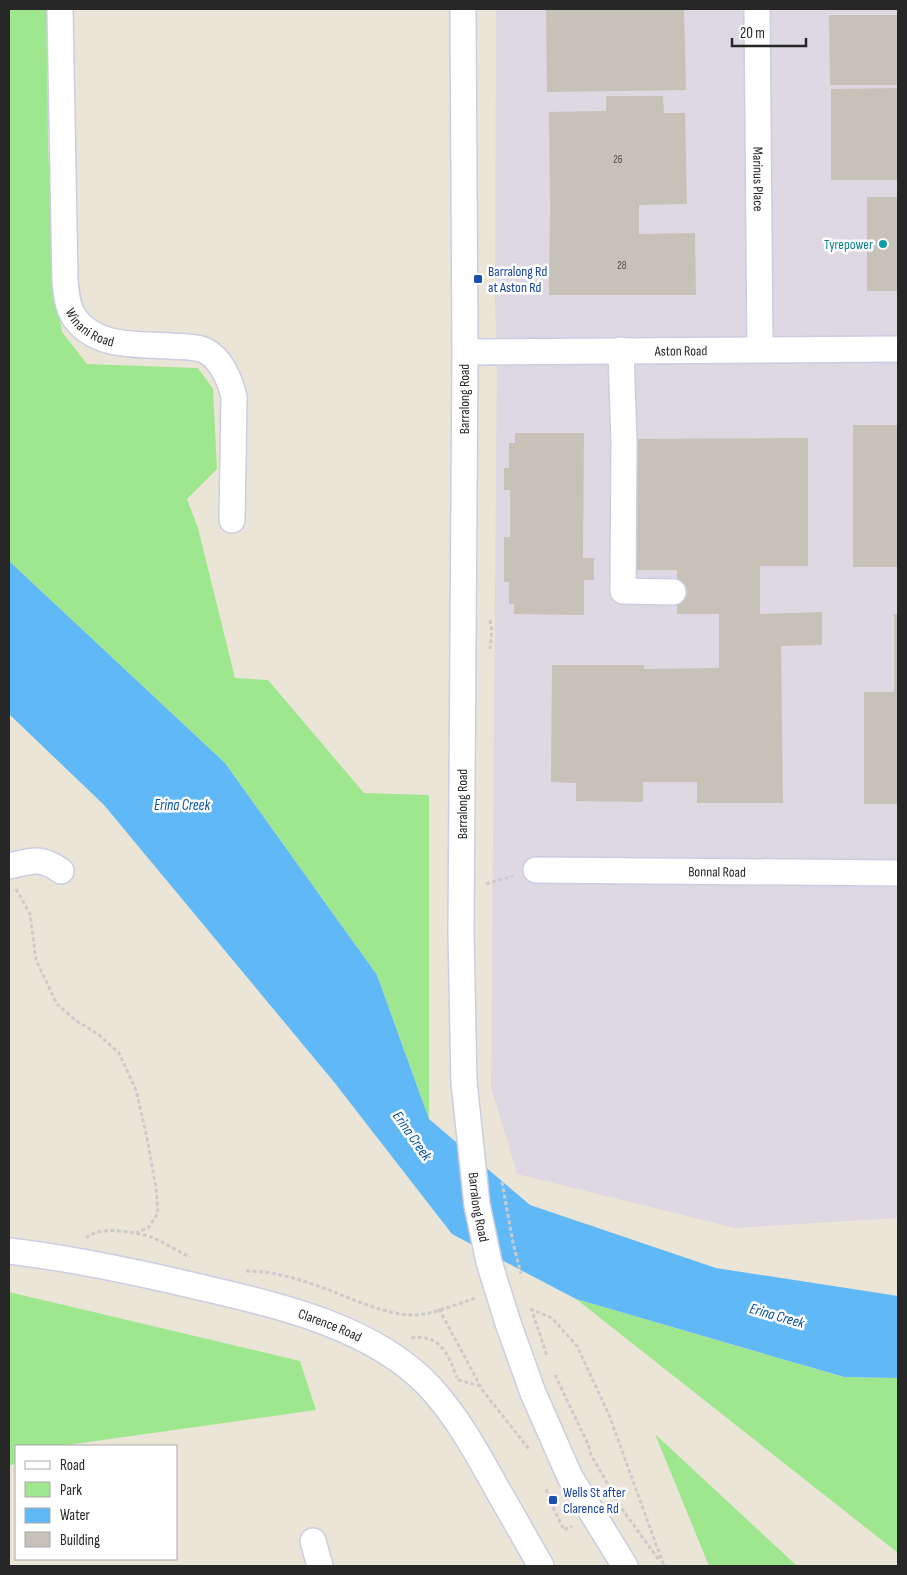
<svg xmlns="http://www.w3.org/2000/svg" width="907" height="1575" font-family="'Sofia Sans Condensed',sans-serif">
<style>
.industrial{fill:#ddd8e2}
.green{fill:#9fe78e}
.water{fill:#60b9f6}
.building{fill:#c6c2b7}
.lines{fill:none;stroke-linecap:round;stroke-linejoin:round}
.minor-casing{stroke:#cccde2;stroke-width:28}
.path{stroke:#cbcbcb;stroke-width:3;stroke-dasharray:4 2.5;stroke-linecap:butt}
.minor{stroke:#fff;stroke-width:25}
.minor-bridge-casing{stroke:#cccde2;stroke-width:28;stroke-linecap:butt}
.path-bridge{stroke:#cbcbcb;stroke-width:3;stroke-dasharray:4 2.5;stroke-linecap:butt}
.minor-bridge{stroke:#fff;stroke-width:25}
.culture-dot{fill:#0f9aa8;stroke:#fff;stroke-width:2}
.transit-dot{fill:#1a4fb4;stroke:#fff;stroke-width:2}
.labels{text-anchor:middle;dominant-baseline:central;stroke-width:5;stroke-linejoin:round;paint-order:stroke}
.number-label{font-size:11px;fill:#4f4e4b}
.street-label{font-size:14px;fill:#272727;stroke:#fff}
.culture-label{font-size:14px;fill:#0d838f;stroke:#fff;text-anchor:end}
.transit-label{font-size:14px;fill:#164399;stroke:#fff;text-anchor:start}
.water-label{font-size:15px;font-style:italic;fill:#04529e;stroke:#fff}
</style>
<rect width="100%" height="100%" fill="#ebe5d7"/>
<path class="industrial" d="M496,9H898V1218L735,1228L517,1174L491,1087L497,351L495,305Z"/>
<path class="green" d="M9,9H47L48,146L55,289L62,332L87,364L198,368L213,389L217,469L187,499L198,528L235,678L268,680L364,793L429,795V1119L377,975L225,763L9,561Z
M9,1292L300,1361L316,1410L60,1446H16V1463L9,1466Z
M576,1299L843,1377L898,1378V1553Z
M655,1434L797,1566H709Z"/>
<path class="water" d="M9,561L225,763L377,975L429,1119L530,1205L716,1268L898,1296V1378L844,1377L576,1299L452,1234L334,1082L104,805L9,714Z"/>
<path class="building" d="M546,9H684L686,90L547,92Z
M829,15H898V85H830Z
M898,88V180H831V89Z
M606,96H663L664,113H685L687,204L639,205V234L695,233L696,295H549L550,206L549,112L606,111Z
M867,197H898V291H867Z
M853,425H898V567H853Z
M515,433H584L583,558H594V580H584V615L514,614V604H509V582H504V537H510V490H504V468H509V443H515Z
M808,438V566H760V614L822,612V645L781,646L783,803H697V782H643V802L576,801V783L551,782L552,665H644V669L719,668V614H677V570H628V439Z
M894,614H898V804H864V692H894Z"/>
<g class="lines">
<g class="minor-casing">
<g id="minor">
<path id="s1" d="M60,9L65,280C66,292 67,306 74,317C95,348 137,344 169,346C180,347 194,346 204,350C221,358 230,380 234,397L232,520"/>
<path d="M463,9L465,352L461,933L464,1082"/>
<path id="s2" d="M757,9L760,349"/>
<path d="M621,350L624,443L623,591L673,592"/>
<path id="s3" d="M465,352L898,349"/>
<path d="M9,866C32,861 41,856 61,871"/>
<path id="s4" d="M536,870L898,873"/>
<path id="s5" d="M9,1251C70,1258 131,1271 191,1285C271,1304 370,1324 429,1386C457,1416 476,1451 496,1487C511,1513 526,1540 541,1566"/>
<path d="M508,1323L533,1393L570,1477L625,1566"/>
<path d="M313,1541L320,1566"/>
</g>
</g>
<path class="path" d="M490,620L492,630L490,649
M486,884L513,876
M16,889L30,914L36,960L57,1004L75,1020L98,1034L119,1053L136,1090L147,1138L156,1188L158,1213L149,1227L136,1233
M86,1238C99,1225 135,1232 151,1237C164,1242 177,1251 190,1257
M246,1271C280,1271 315,1284 346,1297C368,1305 393,1316 417,1315C436,1313 457,1304 476,1298
M439,1309L483,1391L529,1449
M530,1309L552,1318L577,1346L609,1415L664,1566
M411,1338C441,1334 448,1354 457,1378
M555,1375L588,1444L591,1455L622,1509L659,1560
M458,1380L480,1386
M546,1489L550,1501L564,1530L572,1526"/>
<use href="#minor" class="minor"/>
<g class="minor-bridge-casing">
<g id="minor-bridge">
<path id="s6" d="M464,1082L477,1205L489,1262L508,1323"/>
</g>
</g>
<path class="path-bridge" d="M502,1182L513,1243L521,1274
M533,1314L547,1356"/>
<use href="#minor-bridge" class="minor-bridge"/>
</g>
<circle class="culture-dot" cx="883" cy="244" r="5"/>
<g class="transit-dot">
<rect x="473" y="274" width="10" height="10" rx="2.5"/>
<rect x="548" y="1495" width="10" height="10" rx="2.5"/>
</g>
<g class="labels">
<g class="number-label">
<text x="618" y="159">26</text>
<text x="622" y="265">28</text>
</g>
<g class="street-label">
<text stroke="none"><textPath href="#s2" startOffset="170">Marinus Place</textPath></text>
<text stroke="none"><textPath href="#s1" startOffset="329">Winani Road</textPath></text>
<text stroke="none"><textPath href="#s3" startOffset="216">Aston Road</textPath></text>
<text transform="translate(464 399) rotate(-90)">Barralong Road</text>
<text transform="translate(462 804) rotate(-90)">Barralong Road</text>
<text stroke="none"><textPath href="#s4" startOffset="181">Bonnal Road</textPath></text>
<text stroke="none"><textPath href="#s6" startOffset="126">Barralong Road</textPath></text>
<text stroke="none"><textPath href="#s5" startOffset="330">Clarence Road</textPath></text>
</g>
<g class="culture-label">
<text x="873" y="244">Tyrepower</text>
</g>
<g class="transit-label">
<text x="488" y="271">Barralong Rd<tspan x="488" dy="16">at Aston Rd</tspan></text>
<text x="563" y="1492">Wells St after<tspan x="563" dy="16">Clarence Rd</tspan></text>
</g>
<g class="water-label">
<text x="182" y="805">Erina Creek</text>
<text transform="translate(412 1136) rotate(55)">Erina Creek</text>
<text transform="translate(777 1316) rotate(16)">Erina Creek</text>
</g>
</g>
<rect width="907" height="1575" fill="none" stroke="#272727" stroke-width="20"/>
<rect x="15" y="1445" width="162" height="115" fill="#ffffff" stroke="#a9a9a9"/>
<rect x="25" y="1461" width="25" height="8" fill="#ffffff" stroke="#a9a9a9"/>
<text x="60" y="1470" font-size="15" fill="#272727">Road</text>
<rect x="25" y="1482" width="25" height="15" fill="#9fe78e" stroke="#a9a9a9"/>
<text x="60" y="1495" font-size="15" fill="#272727">Park</text>
<rect x="25" y="1508" width="25" height="15" fill="#60b9f6" stroke="#a9a9a9"/>
<text x="60" y="1520" font-size="15" fill="#272727">Water</text>
<rect x="25" y="1532" width="25" height="15" fill="#c6c2b7" stroke="#a9a9a9"/>
<text x="60" y="1545" font-size="15" fill="#272727">Building</text>
<path d="M732 38v8h74v-8" fill="none" stroke="#272727" stroke-width="2.5"/>
<text x="740" y="38" font-size="15" fill="#272727" stroke="#ffffff" stroke-width="4" paint-order="stroke">20 m</text>
</svg>
